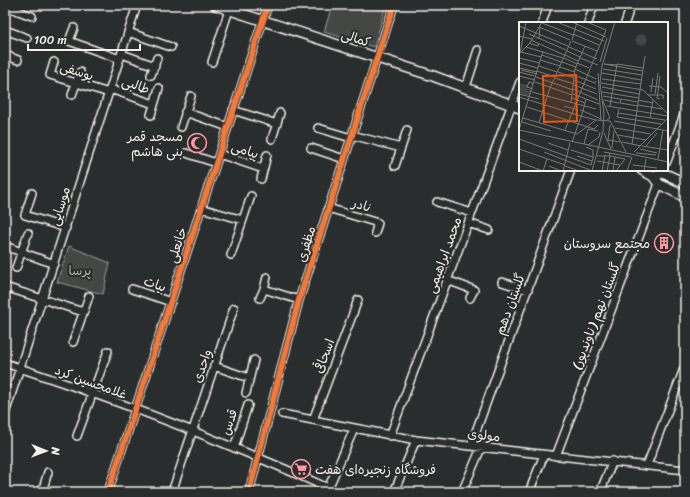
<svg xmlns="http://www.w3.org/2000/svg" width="690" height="497" font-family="Sriracha,'Playpen Sans Arabic',sans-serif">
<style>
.park{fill:#444645;stroke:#9c9c96}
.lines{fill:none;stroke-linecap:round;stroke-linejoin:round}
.minor-casing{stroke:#f4f1e8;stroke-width:10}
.secondary-casing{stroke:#f4f1e8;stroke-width:12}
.minor{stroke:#2a2d2e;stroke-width:7}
.secondary{stroke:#2a2d2e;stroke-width:9}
.cycleway-casing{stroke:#2a2d2e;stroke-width:8}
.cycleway{stroke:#f17a3a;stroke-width:6}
.labels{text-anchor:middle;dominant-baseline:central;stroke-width:4;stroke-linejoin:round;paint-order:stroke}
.street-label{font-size:13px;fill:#f4f1e8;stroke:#2a2d2e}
.poi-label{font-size:13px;fill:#f4f1e8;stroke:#2a2d2e;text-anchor:end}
.park-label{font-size:13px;fill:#b6b5af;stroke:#2a2d2e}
.inset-road{fill:none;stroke:#7b7b78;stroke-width:1}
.view{fill:#e8590c;fill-opacity:0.15;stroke:#e8590c;stroke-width:2}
.inset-edge{fill:none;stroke:#f4f1e8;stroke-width:2}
</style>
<rect width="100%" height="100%" fill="#2a2d2e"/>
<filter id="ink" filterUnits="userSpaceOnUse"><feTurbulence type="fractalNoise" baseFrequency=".025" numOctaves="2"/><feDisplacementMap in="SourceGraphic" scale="8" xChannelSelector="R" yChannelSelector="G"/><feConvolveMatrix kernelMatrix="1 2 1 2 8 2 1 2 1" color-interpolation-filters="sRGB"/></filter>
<g filter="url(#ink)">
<path class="park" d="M332,5H386L374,47L324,32Z
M69,246L110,263L103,294L57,282Z"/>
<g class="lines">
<g class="minor-casing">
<path id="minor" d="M5,6L32,16
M542,23L548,5
M588,23L594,5
M625,23L631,5
M74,28L69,41L120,59
M5,30L27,38
M128,32L171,47
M122,54L155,66
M5,55L18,60
M54,62L50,75L109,93
M212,62L229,10
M151,75L157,58
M466,87L478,50
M110,89L154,104
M72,95L80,72
M233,110L277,124
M185,112L228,127
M151,115L159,88
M181,127L191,96
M318,128L351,138
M352,135L401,148
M272,139L280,113
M311,148L344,159
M186,153L216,163
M219,154L263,169
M667,161L685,112
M395,166L407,130
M261,179L267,155
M32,193L25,215L66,228
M437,202L472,213
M201,208L243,220
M328,208L378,223L375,233
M468,223L489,230
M5,246L54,264
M231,255L251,196
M16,268L28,233
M447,280L474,290L470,298
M502,282L528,290
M5,287L83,312
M132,289L171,302
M264,289L267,277
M260,298L264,289L299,300
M73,342L89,296
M5,363C117,400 229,443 337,492
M214,366L249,378
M246,393L254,360
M5,414L137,5
M282,414L416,440L685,470
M313,420L358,300
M77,436L108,351
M390,436L520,82
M471,445L571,170
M234,448L248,405
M556,456L659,184
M647,465L685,366
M327,491L354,429
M42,492L48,472
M108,492L268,5
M172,492L234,308
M249,492L299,300L394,5
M394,492L416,440
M462,492L482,446
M529,492L544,455
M600,492L613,461"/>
</g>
<g class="secondary-casing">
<path id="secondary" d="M215,5L433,76L520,108
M642,170L653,176L659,184L685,197
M653,176L663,173L685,183"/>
</g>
<use href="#minor" class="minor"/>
<use href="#secondary" class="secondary"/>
<g class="cycleway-casing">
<path id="cycleway" d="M108,492L268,5
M249,492L299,300L394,5"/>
</g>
<use href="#cycleway" class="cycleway"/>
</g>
</g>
<defs>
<g id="mosque-ring" transform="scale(1)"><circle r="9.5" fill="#2a2d2e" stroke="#ff9aa2" stroke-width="1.5"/><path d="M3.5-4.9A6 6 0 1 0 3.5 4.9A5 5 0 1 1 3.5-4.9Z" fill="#ff9aa2"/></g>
<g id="building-ring" transform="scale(1)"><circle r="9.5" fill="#2a2d2e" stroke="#ff9aa2" stroke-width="1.5"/><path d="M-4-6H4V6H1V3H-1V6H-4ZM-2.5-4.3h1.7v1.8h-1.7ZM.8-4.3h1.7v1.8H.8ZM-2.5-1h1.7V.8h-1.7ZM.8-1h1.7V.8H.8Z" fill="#ff9aa2"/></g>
<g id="supermarket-ring" transform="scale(1)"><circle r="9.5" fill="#2a2d2e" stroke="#ff9aa2" stroke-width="1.5"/><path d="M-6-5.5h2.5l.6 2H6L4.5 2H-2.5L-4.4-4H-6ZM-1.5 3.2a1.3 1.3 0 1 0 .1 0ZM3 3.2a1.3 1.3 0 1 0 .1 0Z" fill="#ff9aa2"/></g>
</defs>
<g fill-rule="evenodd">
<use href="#mosque-ring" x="197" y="143"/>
<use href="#building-ring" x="664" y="243"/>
<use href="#supermarket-ring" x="301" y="469"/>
</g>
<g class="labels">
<g class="street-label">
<text transform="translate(356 38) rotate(18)">کمالی</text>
<text transform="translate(77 71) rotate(18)">یوسفی</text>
<text transform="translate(136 85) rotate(19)">طالبی</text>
<text transform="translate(245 150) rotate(18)">پیامی</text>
<text transform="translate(362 205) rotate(17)">نادر</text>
<text transform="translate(60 206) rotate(-72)">موسایی</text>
<text transform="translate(306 244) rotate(-73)">مظفری</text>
<text transform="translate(177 245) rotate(-72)">خانعلی</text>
<text transform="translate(444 255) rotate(-70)">محمد ابراهیمی</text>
<text transform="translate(155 284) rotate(19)">بیات</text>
<text transform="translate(510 304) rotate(-70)">گلستان دهم</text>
<text transform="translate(596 316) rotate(-69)">گلستان نهم (ناوندپور)</text>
<text transform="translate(324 356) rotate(-69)">اسحاقی</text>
<text transform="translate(202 366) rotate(-71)">واحدی</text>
<text transform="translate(91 382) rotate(20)">غلامحسین کرد</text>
<text transform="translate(229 422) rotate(-71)">قدس</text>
<text transform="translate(484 435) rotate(7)">مولوی</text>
</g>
<g class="poi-label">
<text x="183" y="136">مسجد قمر<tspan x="183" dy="15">بنی هاشم</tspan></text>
<text x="650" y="243">مجتمع سروستان</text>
<text x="315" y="469" text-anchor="start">فروشگاه زنجیره‌ای هفت</text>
</g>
<g class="park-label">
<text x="80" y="270">پرسا</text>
</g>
</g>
<g transform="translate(519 22)">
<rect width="149" height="149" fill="#2a2d2e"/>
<path d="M116.5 18a5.5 5.5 0 1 1 11 0a5.5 5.5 0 1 1-11 0ZM0,61L9,63L8,67L13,68L11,74L0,71Z" fill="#444645"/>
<path class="inset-road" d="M38,0L85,19M53,0L87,15M23,1L54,13M0,4L49,24M20,5L51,18M10,12L47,28M54,12L80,23M0,14L13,17M20,17L21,5M12,18L45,33M53,18L58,0M53,19L78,29M10,21L19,24L20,21M7,25L44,36M50,25L78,37M48,29L61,35M2,30L22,35M1,31L7,0M0,32L11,21L23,0M23,33L42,40M46,33L59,39M0,36L21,41M45,36L58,42M61,36L79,43M21,38L41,44M43,40L57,45M81,40L88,16M0,41L19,46M58,41L70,46M85,42L124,49M85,42L98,43M20,44L38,50M41,45L56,50M0,46L18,50M56,47L77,57M84,47L123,53M2,48L18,52M18,49L36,55M0,50L15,54M39,50L55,56M79,51L82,98M83,51L122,58M55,53L76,61L77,59M0,54L16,58M141,54L138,76L141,77M17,55L54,68M36,56L55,62M83,57L122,62M55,58L77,67M16,60L53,73M82,61L124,68M55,63L78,72M130,64L142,65L149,71M83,65L120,72M14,67L8,65L10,60L15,62M54,67L79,78M124,68L149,92M13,70L77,87M83,70L120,76M132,70L134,56M0,72L20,77M54,72L80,82M136,72L139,51M129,73H144V77M84,74L101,77M0,75L62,94M53,76L66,81M85,78L100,81M119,78L134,81M84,79L91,96L88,98M52,80L56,47L66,24M119,83L143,87M45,84L59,88M88,84L149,94M91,84L98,42L124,46M119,84L101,81L102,77L119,80M8,85L75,107L79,103M100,87L98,95L142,102M61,88L64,89L67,77M99,91L146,98M62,94L77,98M4,96L58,112L77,98L91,99L107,130M131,96L134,78M95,99L149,109M3,100L32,109M20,100L31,66L52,19M96,106L132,112M0,108L24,29M0,108L149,140M46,108L87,8L68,0M85,111L92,127M99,113L127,118M0,117L72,143L74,136M89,118L91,103M89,118L101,120M53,120L64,89L82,97M103,120L122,124M29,121L49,128M65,122L69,107L79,109M113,122L126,34M69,123L80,115L81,110M123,124L149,128M127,124L138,111M67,125L74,128V136M93,126L95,109M0,127L46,143M121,127L138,131M52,128L74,135M25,130L71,148M85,130L112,135M115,130L149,96M90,131L91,134L106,137L97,149M117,131L137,133M58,134L73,139M78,134H91L88,149M139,137L144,108M78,139L101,143M0,140L24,149M114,143L138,146M30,144L42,149M46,144L60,149M24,149L28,137M44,149L51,121M73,149L84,109L85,91L81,61L83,44L96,0M83,149L86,133M94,149L96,135M108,149L113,135M125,149L127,137"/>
<path class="view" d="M57,53L58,99L25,100L24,54Z"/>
<rect width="149" height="149" class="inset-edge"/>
</g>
<rect width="690" height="497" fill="none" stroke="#2a2d2e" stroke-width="20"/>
<rect x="10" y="10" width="670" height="477" fill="none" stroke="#f4f1e8" stroke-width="1.5" filter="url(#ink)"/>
<g transform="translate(46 451) rotate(91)" stroke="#2a2d2e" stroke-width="3" paint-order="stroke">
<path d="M0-3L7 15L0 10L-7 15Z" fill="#f4f1e8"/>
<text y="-6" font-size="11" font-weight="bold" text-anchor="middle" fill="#f4f1e8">N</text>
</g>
<path d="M28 44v6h112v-6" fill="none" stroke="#f4f1e8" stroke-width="2"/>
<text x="34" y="44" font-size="12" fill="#f4f1e8" stroke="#2a2d2e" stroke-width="3" paint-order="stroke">100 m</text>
</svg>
